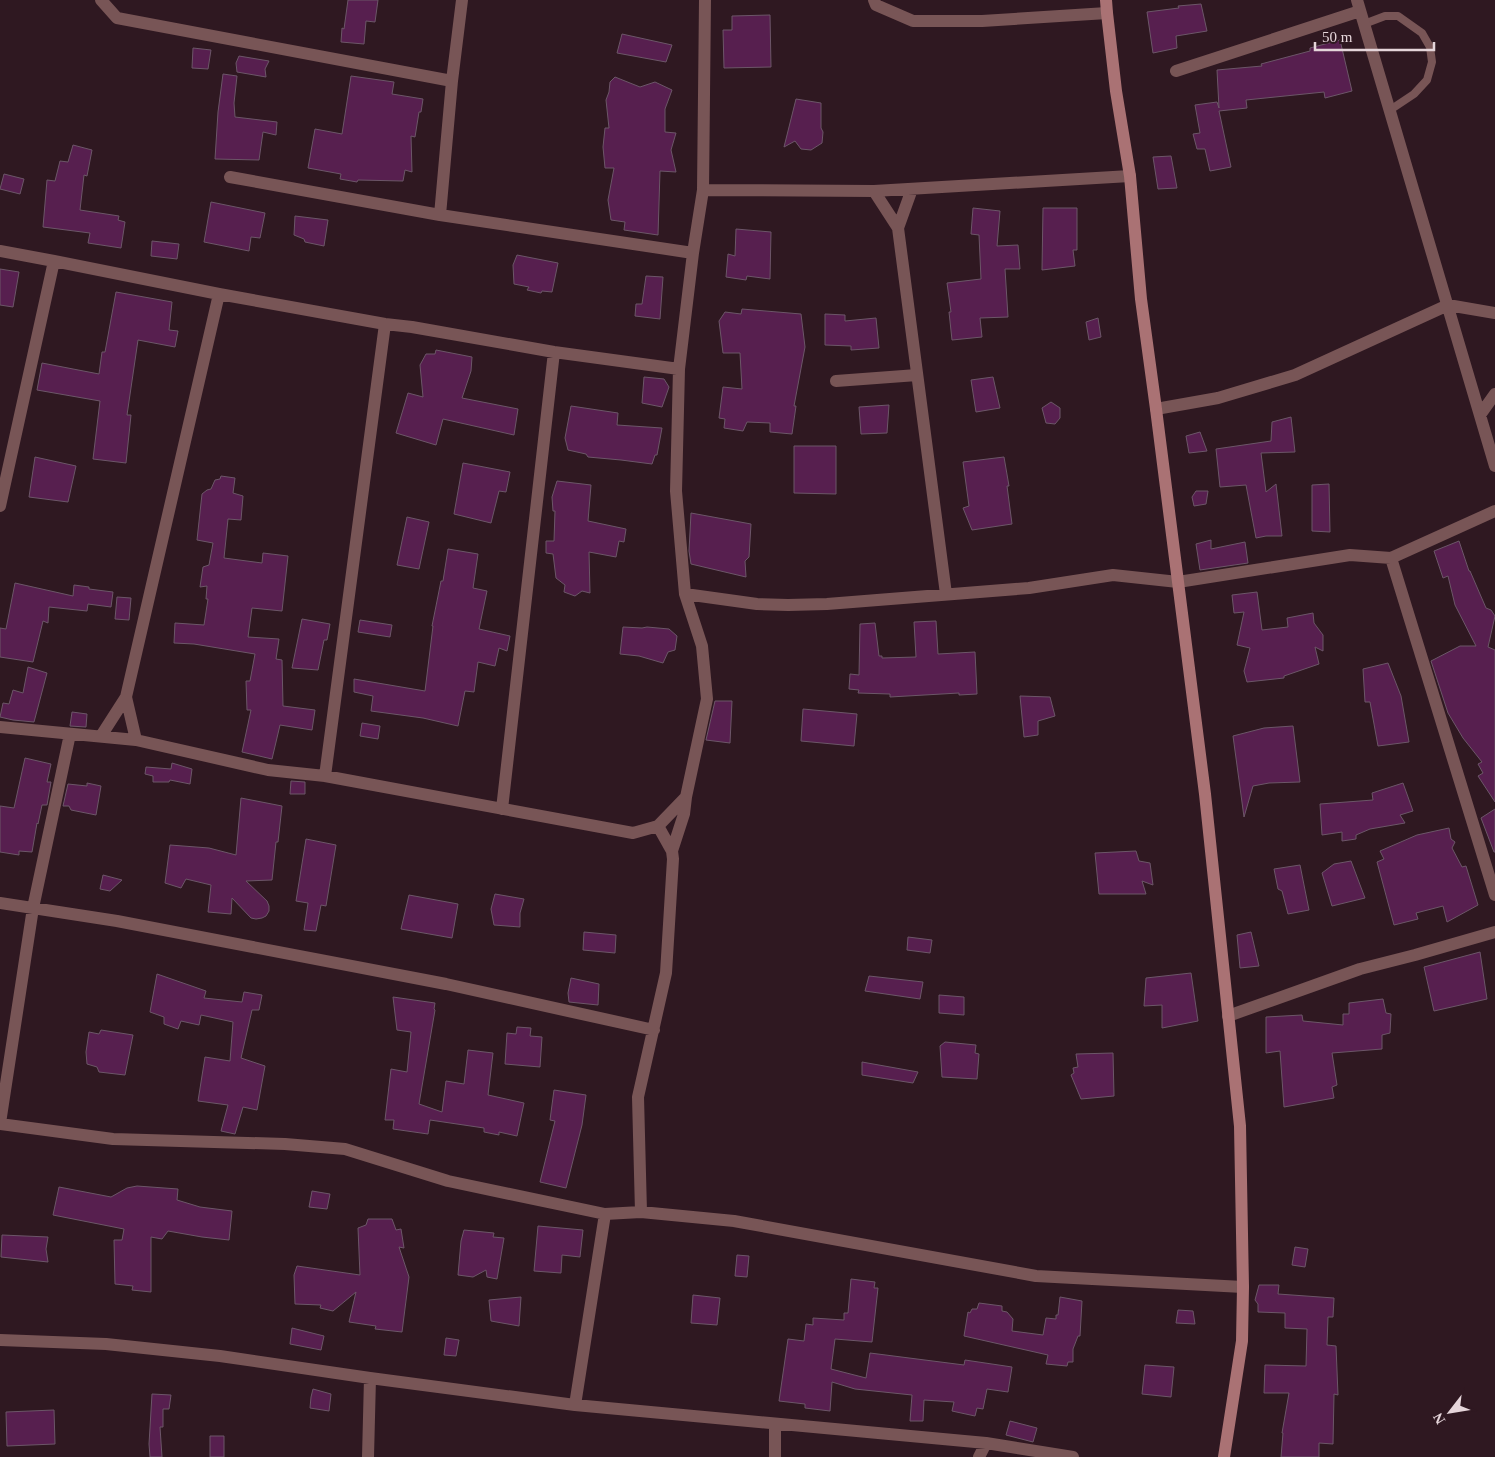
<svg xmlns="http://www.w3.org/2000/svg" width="1495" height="1457" font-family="Georgia,serif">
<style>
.building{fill:#571f4f;stroke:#6c5668}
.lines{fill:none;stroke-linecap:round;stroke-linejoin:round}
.lane{stroke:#785556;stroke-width:8}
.street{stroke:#785556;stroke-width:12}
.secondary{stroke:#aa7274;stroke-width:12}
</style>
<rect width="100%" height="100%" fill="#2f1821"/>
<path class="building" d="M348,0H378L375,22L366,21L364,44L341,42L342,28L344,29Z
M1201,4L1207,31L1176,36L1177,48L1153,53L1147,12L1179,8L1178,6Z
M770,15L771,67L724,68L723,30H732V16Z
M622,34L672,45L666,62L617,53Z
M1340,40L1352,91L1325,98L1324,92L1246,100L1247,108L1219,111L1231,167L1210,171L1205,149H1197L1193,134L1200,133L1195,105L1217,102L1219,108L1217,70L1262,66L1261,64L1310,51V48Z
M193,48L211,50L208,69L192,68Z
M239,56L269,61L265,69L266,77L237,72L236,63Z
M223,74L237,76L234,103L235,117L277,122L276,135L263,132L259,160L215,159L218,112Z
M351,76L394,82L392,94L423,99L421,112H419L415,137L411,136L412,172L405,170L403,181L358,180L357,182L340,179L341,174L308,168L315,129L342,134Z
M615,77L640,87L655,82L672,90L665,109V132L676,133L671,150L676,172L660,171L658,235L624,230L625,222L611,220L608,200L614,168H605L603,147L605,128H609L606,100L609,92L610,82Z
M796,99L821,103V128L823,132L822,143L811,150L801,149L795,141L784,147Z
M73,145L92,150L87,176L84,175L80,210L119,216L118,220L125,222L121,248L88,243L90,233L43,227L47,180L55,181L60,161L68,162Z
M1171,156L1177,188L1158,189L1153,157Z
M4,174L24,179L20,194L0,189Z
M211,202L265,213L260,238L251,237L249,251L204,242Z
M973,208L1000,211L997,246L1018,245L1020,269H1005L1008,317L980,318L982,337L952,340L949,312H951L947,283L981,279L979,235L971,234Z
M1043,208H1077V250H1073L1075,266L1042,270Z
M295,216L328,220L324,246L305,242L304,239L294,235Z
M736,229L771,232L770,279L747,276L746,280L726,277L728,254L735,256Z
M152,241L179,244L177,259L151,256Z
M517,255L558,263L552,292L542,291L541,293L527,290L529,287L514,284L513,265Z
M0,269L19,272L13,307L0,305Z
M646,276L663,277L660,319L635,316L636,304H642Z
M116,292L172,302L169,330L178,331L175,347L138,340L127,415H131L126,463L93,459L100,401L37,390L42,363L99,374L102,352H105Z
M742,309L801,314L805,347L794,406H796L792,434L770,432V423L747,422L743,431L724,428L725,419L719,418L723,387L742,389L740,353H723L719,321L725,312L741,314Z
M825,314L845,315V321L876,318L879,348L851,350V346L825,345Z
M1098,318L1101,337L1089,340L1086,322Z
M436,350L472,357L471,371L462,398L518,409L514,435L443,419L436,445L396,433L408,393L423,397L420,365L426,354H435Z
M644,377L664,379L669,387L662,407L642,403Z
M993,377L1000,408L976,412L971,380Z
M1051,402L1060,408V418L1055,424L1046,423L1042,408Z
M889,405L887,433L861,434L859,407Z
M571,406L618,413L617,425L662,428L657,455H655L652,464L621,460L588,457L586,454L568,450L565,438Z
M1291,417L1295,452L1261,453L1266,492L1276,484L1282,536H1266L1256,538L1246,485L1220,487L1216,449L1271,441L1272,422Z
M1200,432L1207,451L1189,453L1186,436Z
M794,446H836V494L794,493Z
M35,457L76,466L68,502L29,497Z
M1004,457L1009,486H1007L1012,524L972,530L963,508L969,506L963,462Z
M463,463L510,472L506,492L499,491L491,523L454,514Z
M221,476L235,478L233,493L243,496L241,520L228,519L224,558L262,563L263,553L288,556L282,611L252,608L248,637L279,639L276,659L282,660L283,706L315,710L312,730L280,725L272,759L242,752L251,710H247L246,681H250L255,654L194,644L174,643L175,623L204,625L208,599H206L207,586L200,587L203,567L209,565L213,543L197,540L202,494L207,490L211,489L215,480L220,479Z
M557,481L591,485L588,521L626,529L624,542L619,541L616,557L589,552L590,593L582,591L575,596L564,592L565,585L556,578L553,554L546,553V541H554L555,511H553L552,497Z
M1329,484L1330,532L1312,531V485Z
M1196,491H1208L1206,504L1194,506L1192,497Z
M691,513L751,524L749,557L745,561L746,577L691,564L689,551Z
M407,517L429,522L419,569L397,565Z
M1211,540V549L1245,542L1248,563L1200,570L1196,544Z
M1459,541L1469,571H1470L1486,608L1491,610L1495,616L1488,647L1495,650V802L1478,776L1483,773L1478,764L1482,762L1463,738L1448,713L1431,661L1460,646H1476L1455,605L1448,576L1443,578L1434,551Z
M448,549L478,554L473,588L487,591L479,629L510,636L507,651L499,648L495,666L478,662L474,692L465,691L458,726L423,718L371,711L373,696L354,692V679L425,691L433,626H432L441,581H443Z
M15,583L73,596L74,585L89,587V589L113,592L111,607L88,604L87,611L49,607L48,623L43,621L33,662L0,657V628L6,629Z
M1257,592L1262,630L1288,627L1287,618L1313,613L1314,623L1323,635V651L1315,647L1319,664L1284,676V678L1247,682L1244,671L1250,648L1237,645L1244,612L1234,613L1232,595Z
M117,597L131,598L129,620L115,619Z
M302,619L330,624L327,640H324L318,670L292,668Z
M360,620L392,625L390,637L358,632Z
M936,621L938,654L975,652L977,694L959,695V693L890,697V694L858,693L859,690L849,689L850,674L859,675L860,624L875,623L879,656H882V658L916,657L914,622Z
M623,627L642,628L647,627L669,629L677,636L675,650L668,652L663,663L639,656L620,654Z
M1388,663L1401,696L1409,742L1378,746L1370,702H1365L1363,669Z
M28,667L47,673L34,722L13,720L0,717L3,703L9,704L13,690L23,693Z
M1020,696L1050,697L1055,716L1038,721V735L1024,737Z
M715,701H732L730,743L706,740Z
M803,709L857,714L854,746L801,741Z
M72,712L87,714L86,727L70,726Z
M362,723L380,726L378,739L360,736Z
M1293,726L1300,782L1269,783L1253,786L1244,817L1233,736L1264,728Z
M25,758L51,764L47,782H51L47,805H42L38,824L37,823L32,852L19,851V855L0,852V806L14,808Z
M172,763L192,769L190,784L170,780L169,782H153V776L145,774L146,767L171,769Z
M291,781L305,782V794H290Z
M87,783L101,786L96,815L71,810L69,806H63L68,784L87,786Z
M1403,783L1413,811L1400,815L1405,823L1370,829L1356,835V839L1342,841V832L1322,835L1320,804L1373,800L1372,793Z
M241,798L282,806L278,842H276L272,880L246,881L267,901L269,906V911L266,916L262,918L256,919L251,918L232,898L231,914L208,912L211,885L186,879L181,888L165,883L170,845L209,848L236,855Z
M1495,809V852H1494L1481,818Z
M1449,828L1451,839L1455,842L1452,848L1462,867L1466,866L1478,905L1447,922L1443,906L1416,913L1418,919L1394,925L1377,862L1384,859L1380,851L1417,835Z
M306,839L336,845L326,906L321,905L316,931L304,930L308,903L296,901Z
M1136,851L1139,861L1150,863L1153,885L1142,881L1146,894H1099L1095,853Z
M1351,861L1365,898L1332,906L1322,873L1334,864Z
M1300,865L1309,910L1288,914L1282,891L1278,889L1274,869Z
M103,875L122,880L110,891L100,889Z
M495,894L524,899L520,913V927L494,925L491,909Z
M409,895L458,904L452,938L401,929Z
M584,932L616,935L615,953L583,950Z
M1251,932L1259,966L1240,968L1237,935Z
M908,937L932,940L930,953L907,950Z
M1480,952L1487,999L1434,1011L1424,967Z
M1191,973L1198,1021L1162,1028V1005L1144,1006L1146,978Z
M157,974L206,991L204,998L242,1002L244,992L262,995L259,1010H252L241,1058L265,1066L257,1110L243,1107L235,1134L221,1131L228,1105L198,1101L205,1057L230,1061L233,1022L201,1015L199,1025L181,1021L178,1029L164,1024V1017L150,1012Z
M869,976L923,982L920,999L865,991Z
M571,978L599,984L598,1005L569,1002L568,993Z
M939,995L964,997V1015L939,1013Z
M393,997L435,1003L434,1009L435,1010L419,1104L442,1112L446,1081L464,1084L468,1050L493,1053L488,1095L524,1103L517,1136L499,1132V1135L484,1132V1128L430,1120L428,1134L393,1129L394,1120H385L391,1069L407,1072L411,1032L397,1030Z
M1383,999L1386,1013L1391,1014L1390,1033L1382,1035V1049L1332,1053L1337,1085L1332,1087L1334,1098L1284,1107L1280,1051L1266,1053V1017L1302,1015L1303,1021L1343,1025V1014H1349V1003Z
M517,1027L531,1028L530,1036L542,1037L540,1067L505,1064L507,1033L516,1034Z
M101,1030L133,1035L125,1075L99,1072L97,1067L87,1064L86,1052L89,1032L99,1034Z
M945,1042L976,1045L975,1053L979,1054L977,1079L942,1077L940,1046Z
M1113,1053L1114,1096L1081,1099L1071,1075L1074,1073L1073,1068L1078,1067L1076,1054Z
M862,1062L918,1072L913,1083L862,1075Z
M554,1090L586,1095L582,1125L566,1188L540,1182L555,1121L550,1120Z
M137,1186L178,1189L177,1200L200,1207L232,1211L229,1240L202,1237L168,1231L162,1239L151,1237V1292L132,1290L133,1286L115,1284L114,1240H122L124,1229L53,1215L59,1187L111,1197L127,1188Z
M312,1191L330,1194L327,1209L309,1207Z
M368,1219H392L396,1230L401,1229L404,1248L399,1247L409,1277L402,1332L375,1329L376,1326L349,1322L356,1292L333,1311L320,1308L321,1305L295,1304L294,1275L297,1266L360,1275L358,1228L366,1225Z
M538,1226L583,1230L580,1257L562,1255L561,1273L534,1271Z
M464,1230L494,1233L493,1237L504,1238L497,1279L487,1277L486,1270L473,1277L458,1275L461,1241Z
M2,1235L48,1237L46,1249L48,1262L1,1257Z
M1295,1247L1308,1249L1305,1267L1292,1265Z
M737,1255L749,1256L747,1277L735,1276Z
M851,1279L875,1282L874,1288H878L872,1342L835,1339L831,1369L866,1378L870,1353L964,1365L965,1360L1012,1367L1008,1392L987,1389L983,1409L977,1408L975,1416L952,1411L954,1402L924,1400L923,1421H910L912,1395L855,1389L832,1382L830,1411L805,1408V1404L779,1401L788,1339L804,1341L806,1324L813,1325V1318L844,1320V1313H848Z
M1259,1285H1279L1278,1294L1334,1298L1333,1317H1328L1327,1345L1336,1346L1338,1395L1334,1394L1333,1444L1319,1443V1457H1281L1283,1433H1282L1289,1393H1264L1265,1365L1306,1366L1307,1329L1285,1328V1313L1258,1312V1304L1255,1300Z
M693,1295L720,1298L717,1325L691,1323Z
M521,1297L519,1326L491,1321L489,1300Z
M1060,1297L1082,1301L1080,1336H1078L1073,1349V1362H1068L1067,1366L1046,1364L1048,1355L964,1336L968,1312L970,1313L972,1309H977L979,1303L1002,1306V1311L1007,1312L1013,1319L1012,1331L1043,1335L1046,1318L1056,1319V1315H1058Z
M1178,1310L1193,1311L1195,1324L1176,1323Z
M292,1328L324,1336L321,1350L290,1344Z
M446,1338L459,1340L456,1356L444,1355Z
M1145,1365L1174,1367L1171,1397L1142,1394Z
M313,1389L331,1394L329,1411L310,1408L311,1397Z
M152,1394L171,1395L169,1409H163V1427H160L162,1457H150L149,1444Z
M54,1410L55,1444L7,1446L6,1412Z
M1010,1421L1037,1428L1033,1442L1006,1435Z
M210,1436H224V1457H210Z"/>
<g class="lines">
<path class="lane" d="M1364,24L1385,16H1398L1422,33L1430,47L1432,62L1427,80L1414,94L1390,110"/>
<path class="street" d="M101,0L117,18L452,81
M874,0L876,5L913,21H982L1107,13
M1357,0L1495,466
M1176,71L1360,11
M230,177L440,215L693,253
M703,190L874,191L1130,176
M874,191L898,228L946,594
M440,215L452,81L462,0
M898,228L912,189
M0,251L54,261L219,294L385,324L412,327L554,352L679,369
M836,381L917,375
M1156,409L1218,398L1295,375L1448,305L1495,313
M1480,415L1495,394
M0,506L54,261
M1391,558L1495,895
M685,594L757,604L788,605L827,604L1029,588L1113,575L1178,582L1350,555L1391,558L1495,511
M126,697L136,740
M0,727L136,740L268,770L325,776L385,324
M101,736L126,697L219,294
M325,776L633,833L658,826L672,851L673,859L666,973L638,1097L641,1212
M502,809L554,352
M658,826L686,797
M672,851L684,814L686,797L707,699L702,646L685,594L676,491L679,369L693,253L703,190L705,0
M0,903L117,921L446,984L654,1030
M1228,1016L1360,969L1415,955L1495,932
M0,1123L33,908L70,734
M0,1124L113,1139L285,1144L345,1149L448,1181L605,1214L641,1212L734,1221L1036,1276L1243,1287
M0,1340L106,1344L220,1356L370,1378L575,1405L986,1443L1073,1457
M575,1405L605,1214
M775,1424V1457
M368,1457L370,1378
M979,1457L986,1443"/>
<path class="secondary" d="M1106,0L1107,13L1116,91L1130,176L1141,299L1156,409L1205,794L1240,1126L1243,1287L1242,1341L1224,1457"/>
</g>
<g transform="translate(1450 1412) rotate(239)" stroke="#2f1821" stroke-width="4" paint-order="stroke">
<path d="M0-4L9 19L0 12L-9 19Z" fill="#e5d5da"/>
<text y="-8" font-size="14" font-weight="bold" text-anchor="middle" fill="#e5d5da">N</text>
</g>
<path d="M1315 42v8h119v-8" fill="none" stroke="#e5d5da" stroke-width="2.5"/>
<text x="1322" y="42" font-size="15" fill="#e5d5da" stroke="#2f1821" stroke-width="4" paint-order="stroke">50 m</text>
</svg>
